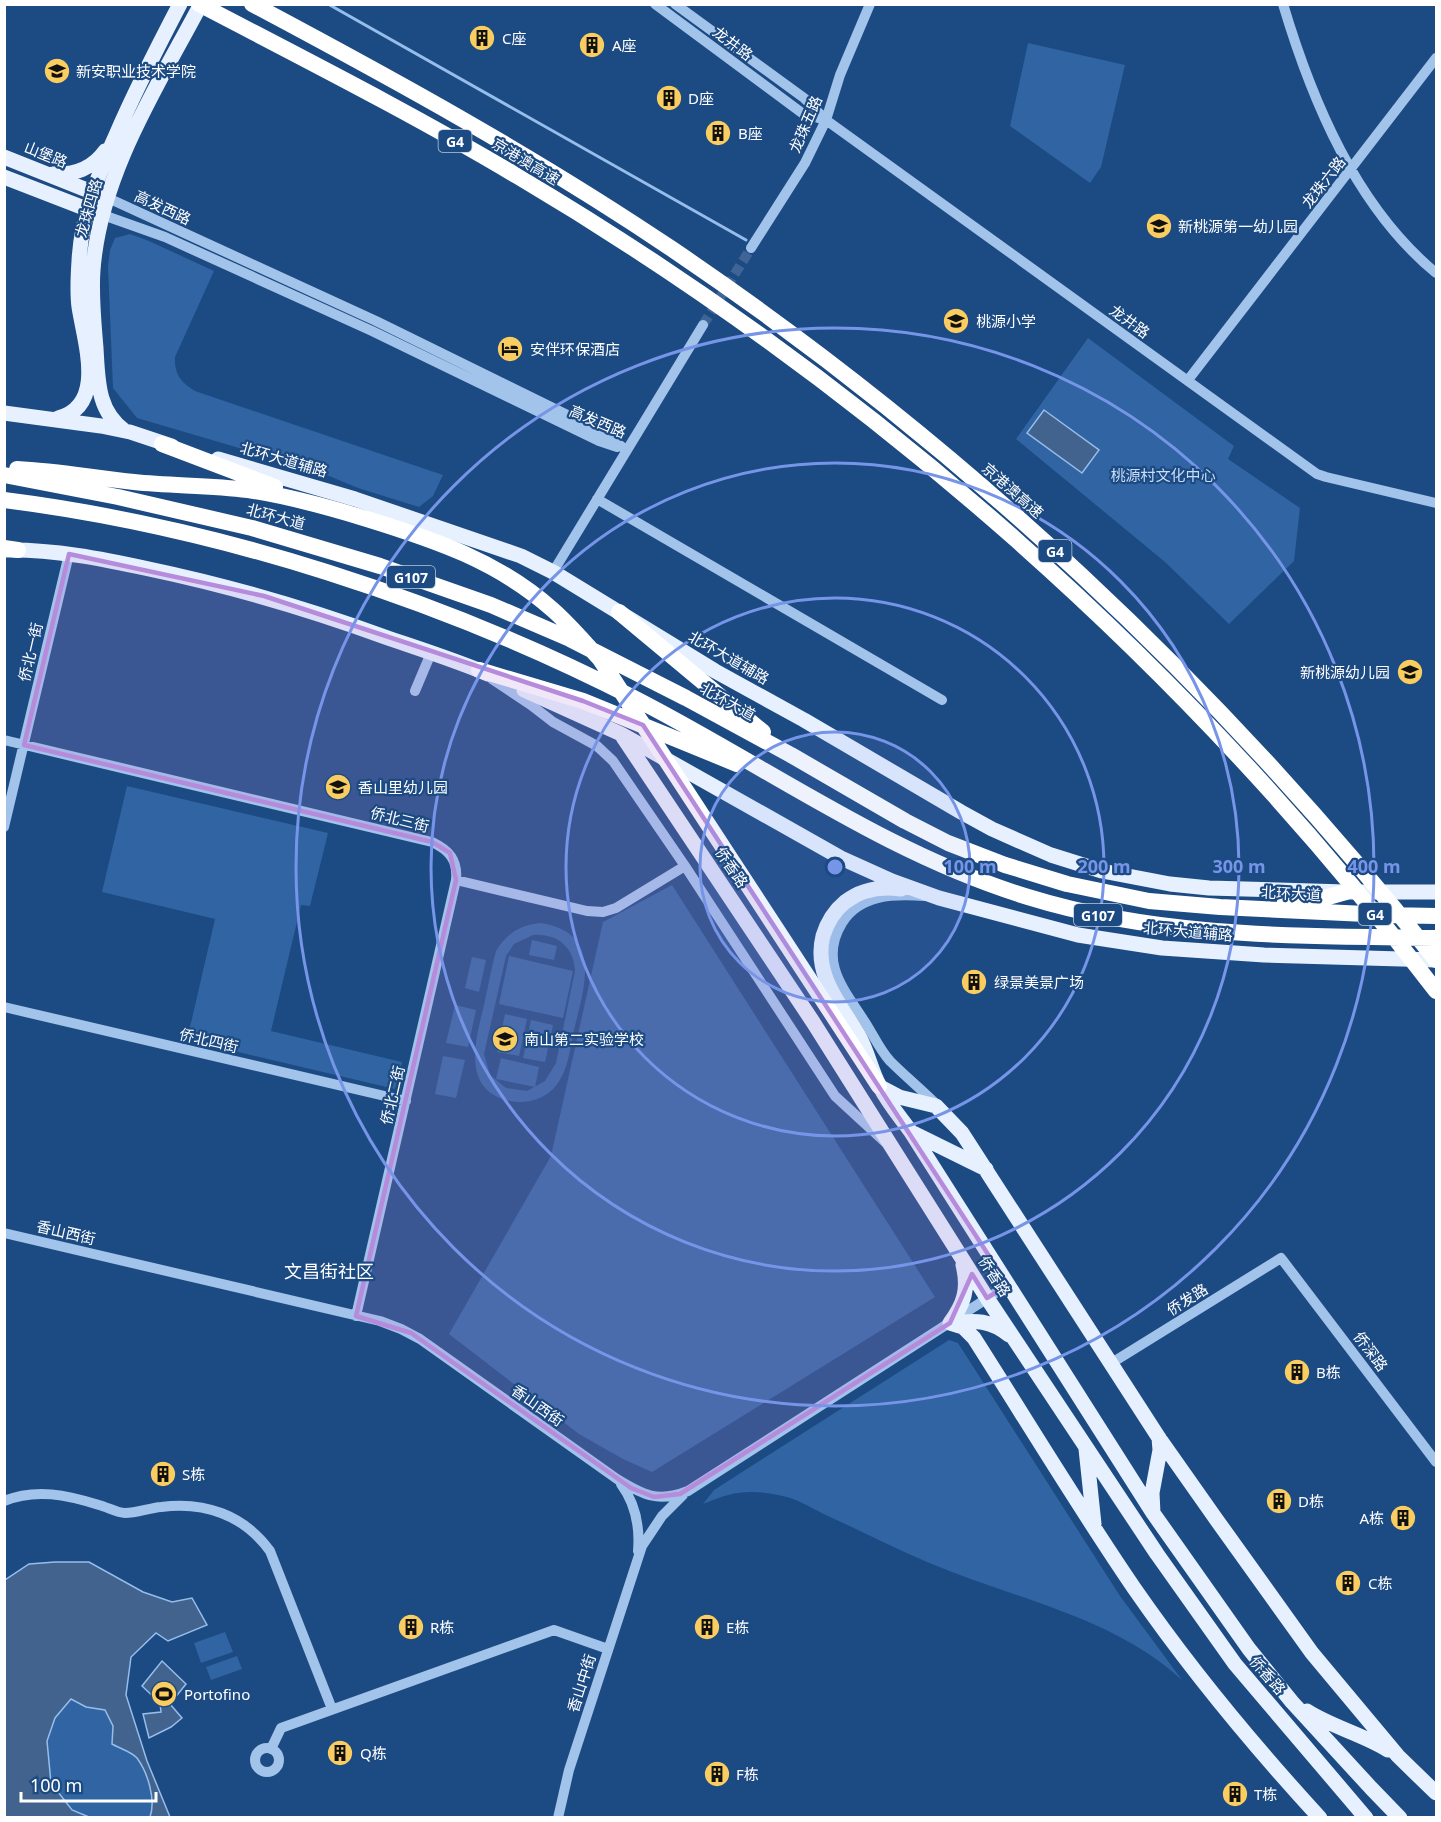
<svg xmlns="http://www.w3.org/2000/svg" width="1441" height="1822" font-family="'Noto Sans','Noto Sans SC',sans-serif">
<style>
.green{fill:#3064a2;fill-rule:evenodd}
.water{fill:#42638d;stroke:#96beec;stroke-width:1.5}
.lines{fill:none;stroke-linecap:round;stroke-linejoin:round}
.stream{stroke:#96beec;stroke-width:3}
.minor-tunnel{stroke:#3e6596;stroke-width:10;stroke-dasharray:10 5;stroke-linecap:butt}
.minor{stroke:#a2c3ea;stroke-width:10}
.major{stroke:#e6f0fe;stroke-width:15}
.highway{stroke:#fff;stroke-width:16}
.marked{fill:#b68bdc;fill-opacity:0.2;stroke:#b68bdc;stroke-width:4.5;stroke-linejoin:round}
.ring{fill:none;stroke:#7795e8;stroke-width:3}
.labels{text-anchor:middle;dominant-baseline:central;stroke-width:4.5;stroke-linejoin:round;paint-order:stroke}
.shield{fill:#1c4a83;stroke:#bbc9da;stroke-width:1.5}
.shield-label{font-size:14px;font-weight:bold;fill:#fff}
.poi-label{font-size:15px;fill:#fff;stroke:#1c4a83;text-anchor:start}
.street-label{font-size:15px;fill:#fff;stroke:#1c4a83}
.park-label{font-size:15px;fill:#c7ddf8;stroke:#1c4a83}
.quarter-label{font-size:18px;fill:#fff;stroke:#1c4a83}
.centre{fill:#7795e8;stroke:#1c4a83;stroke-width:3}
.ring-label{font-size:18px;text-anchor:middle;font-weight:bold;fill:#7795e8;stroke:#1c4a83;stroke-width:4.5;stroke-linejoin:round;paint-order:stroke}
</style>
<rect width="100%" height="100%" fill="#1c4a83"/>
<path class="green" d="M1028,43L1125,65L1101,167L1090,183L1010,126Z
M130,234L149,241L214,271L175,357C174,374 181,383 195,391L443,475L433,496L419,507L358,488L317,471L137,418L113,388L108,266L110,250L115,238Z
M1088,338L1234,446L1228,459L1300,508L1294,561L1229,624L1165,562L1016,439Z
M127,786L328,833L310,906L301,905L271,1031L402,1062L395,1089L187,1040L215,919L102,892Z
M672,885L935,1297L652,1472L623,1459L579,1434L449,1334L551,1156L603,922Z
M540,923C604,932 584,987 574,1030C570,1049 568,1074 553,1089C542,1100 525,1104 510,1101C460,1090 476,1039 484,1005C488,987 491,969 496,951C506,934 520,925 540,923ZM533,935C557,933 574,947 575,971L556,1063L545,1081L527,1091L506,1088L490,1075L484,1054L506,956L514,944Z
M532,940L557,946L554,960L529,955Z
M509,956L573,971L563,1018L499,1004Z
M472,957L486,960L479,992L465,988Z
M455,1005L476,1010L468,1047L446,1043Z
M505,1014L527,1019L519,1056L497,1052Z
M531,1020L553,1025L545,1062L523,1058Z
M443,1056L465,1060L456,1098L435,1094Z
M501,1058L539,1067L535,1087L496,1079Z
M949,1340L958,1343L1120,1596L1182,1680C1111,1615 1013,1599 927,1562C894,1548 861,1531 828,1516C815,1510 801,1501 787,1497C751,1489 736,1490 703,1504L714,1490Z
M225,1632L233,1652L201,1663L194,1643Z
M237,1656L242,1669L211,1680L206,1667Z
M71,1698L86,1707L105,1710L113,1726L112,1744C119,1748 132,1752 137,1758C148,1774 156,1800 150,1817H89L72,1810L51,1783L47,1741L55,1718Z"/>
<path class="water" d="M1044,410L1099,450L1082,473L1027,433Z
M55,1562H89L143,1592L172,1602L192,1598L207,1625L168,1641L156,1633L131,1657L126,1695L147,1761L170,1817H150C156,1800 148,1773 137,1758C132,1752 119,1748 112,1744L113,1726L105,1710L86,1707L71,1699L55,1718L47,1741L51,1783L72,1810L89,1817H5V1580L29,1564Z
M162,1661L186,1684L170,1704L182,1718L171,1727L149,1738L143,1714L161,1712L160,1703L142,1686Z"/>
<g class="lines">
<path class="stream" d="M328,4L746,240"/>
<path class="minor-tunnel" d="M703,325L751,248"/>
<path class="minor" d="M655,4L802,113L825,120
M675,4L804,98L826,120L1317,474L1326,477L1436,503
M1283,4C1312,101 1356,207 1436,273
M108,198L376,321L604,433L626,450
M103,215L165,237L372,331L599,441L617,447
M751,248L805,163L826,120L840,75L870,4
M1188,380L1436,58
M597,499L942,700
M553,572L703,325
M492,679L531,705L553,722L597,746L613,761L685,866L835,1096L885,1142
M415,691L431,653
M4,740L432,842C449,850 458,860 456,880L356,1316
M4,827L69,554
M456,880L587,911L603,912L616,908L685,866
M924,896C894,894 860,894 842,923C819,961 843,988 863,1019C872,1032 879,1049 890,1061C905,1076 922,1090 937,1105
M4,1007L406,1101
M4,1233L380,1321L401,1329L420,1339L617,1479C643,1495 658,1503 688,1491L1008,1285
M1110,1364L1281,1258L1436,1462
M621,1484C635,1503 640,1527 638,1551
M4,1501C36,1488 67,1495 99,1505C107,1507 117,1513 125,1513C137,1513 149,1508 161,1507C204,1501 244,1515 270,1551L332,1709
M255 1760a12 12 0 1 1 24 0a12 12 0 1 1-24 0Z
M271,1749L281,1728L554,1630L608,1649
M558,1818L569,1770L642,1546L662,1516L683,1495"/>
<path class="major" d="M4,157L102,196
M53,174C74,175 93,168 105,151
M4,177L97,213
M4,413L101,426L130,432L172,446
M58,418C107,406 84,341 79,307C77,292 78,276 79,261C81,217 98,175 116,135C135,91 157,48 180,4
M125,431C97,411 98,380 96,348C94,323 91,296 93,270C100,175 157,87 201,4
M218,459L355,499L521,556L553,572L715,671L804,720L961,812L992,829L1051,855L1102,871L1170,884L1209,888L1346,892H1436
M5,550C53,549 103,559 149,569C230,586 308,609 385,637C420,649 455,660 488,674
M524,690L621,734L841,858L892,881L939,898L1078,935L1162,948L1264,955L1436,960
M623,737L813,1022L987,1298L1157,1554L1235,1664L1366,1818
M901,889C880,886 862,889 845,902C834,911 827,923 823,936C813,975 841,1005 859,1036C868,1052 871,1071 880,1087C888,1103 901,1118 911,1132L1153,1513L1249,1649L1292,1702L1371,1788L1400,1818
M882,1088L899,1097L936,1106L962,1133L1159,1438L1216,1519L1312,1653L1398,1756L1436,1793
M911,1132L986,1169
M950,1323L963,1327L974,1338C1027,1421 1078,1506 1134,1588C1190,1669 1253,1745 1320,1818
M950,1323C964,1304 969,1289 963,1265
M953,1323C975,1320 991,1320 1009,1335
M1086,1449L1094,1524
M1153,1513L1152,1493L1160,1450L1159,1438
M1307,1711C1332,1727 1362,1734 1388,1750"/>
<path class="highway" d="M199,4C306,60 413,114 517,176C870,385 1188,665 1436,991
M252,4C395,80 537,158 672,249C962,445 1219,686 1436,960
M162,444L275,487
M17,469C57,471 95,478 134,482C172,486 210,485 248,490C288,496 328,507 367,519C435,540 498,561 553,610C570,625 585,643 600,659L879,1086
M4,475L118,497L252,528L380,566L491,605L570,639L686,698L791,755L905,821L948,843L1005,865L1067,884L1149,901L1220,907L1387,915L1436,916
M4,500C218,527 443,600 634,698C765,765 886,854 1028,897C1160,938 1300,936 1436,938
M4,548L18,550
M619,612L763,732
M479,670L583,701L737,764
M1285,901L1321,899L1346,892"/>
</g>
<path class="marked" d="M69,554L264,596L583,701L643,725L1008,1285L987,1298L972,1274L950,1323L680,1494L654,1497L631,1488L411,1333L356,1316L456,880L450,853L432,842L24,745Z"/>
<circle cx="835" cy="867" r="135" fill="#7795e8" fill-opacity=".12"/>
<g class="ring">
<circle cx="835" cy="867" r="135"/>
<circle cx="835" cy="867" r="269"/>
<circle cx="835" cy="867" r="404"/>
<circle cx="835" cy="867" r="539"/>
</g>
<defs>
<g id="building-disc" transform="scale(1.35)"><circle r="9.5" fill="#facd60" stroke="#1c4a83"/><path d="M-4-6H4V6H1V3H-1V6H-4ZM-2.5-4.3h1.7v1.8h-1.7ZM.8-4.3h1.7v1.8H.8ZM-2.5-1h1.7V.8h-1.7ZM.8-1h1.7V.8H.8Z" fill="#111"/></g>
<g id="university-disc" transform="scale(1.35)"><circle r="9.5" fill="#facd60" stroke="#1c4a83"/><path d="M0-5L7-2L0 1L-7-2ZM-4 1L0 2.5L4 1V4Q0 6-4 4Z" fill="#111"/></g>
<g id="school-disc" transform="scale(1.35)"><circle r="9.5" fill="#facd60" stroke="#1c4a83"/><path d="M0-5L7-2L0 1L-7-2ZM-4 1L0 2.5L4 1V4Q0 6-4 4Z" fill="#111"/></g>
<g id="hotel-disc" transform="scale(1.35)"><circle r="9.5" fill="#facd60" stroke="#1c4a83"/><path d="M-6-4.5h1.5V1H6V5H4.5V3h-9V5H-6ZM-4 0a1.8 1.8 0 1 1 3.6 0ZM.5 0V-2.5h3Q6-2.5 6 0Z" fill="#111"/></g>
<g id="stadium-disc" transform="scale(1.35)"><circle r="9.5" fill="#facd60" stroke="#1c4a83"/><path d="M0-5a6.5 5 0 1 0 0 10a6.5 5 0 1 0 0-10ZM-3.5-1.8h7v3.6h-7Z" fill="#111"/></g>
</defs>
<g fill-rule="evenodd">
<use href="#building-disc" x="482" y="38"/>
<use href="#building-disc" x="592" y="45"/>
<use href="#university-disc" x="57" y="71"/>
<use href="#building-disc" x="669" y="98"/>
<use href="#building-disc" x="718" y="133"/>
<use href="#school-disc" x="1159" y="226"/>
<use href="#school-disc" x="956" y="321"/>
<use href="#hotel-disc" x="510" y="349"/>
<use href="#school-disc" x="1410" y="672"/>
<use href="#school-disc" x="338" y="787"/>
<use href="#building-disc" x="974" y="982"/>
<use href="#school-disc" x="505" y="1039"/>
<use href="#building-disc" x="1297" y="1372"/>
<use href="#building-disc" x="163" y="1474"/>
<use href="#building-disc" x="1279" y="1501"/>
<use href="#building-disc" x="1403" y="1518"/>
<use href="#building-disc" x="1348" y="1583"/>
<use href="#building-disc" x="411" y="1627"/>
<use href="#building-disc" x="707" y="1627"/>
<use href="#stadium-disc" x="164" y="1694"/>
<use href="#building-disc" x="340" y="1753"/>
<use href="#building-disc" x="717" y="1774"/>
<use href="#building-disc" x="1235" y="1794"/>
</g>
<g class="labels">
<g class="shield">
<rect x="438.5" y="130" width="33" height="22" rx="4.5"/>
<rect x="1038.5" y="540" width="33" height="22" rx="4.5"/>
<rect x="387" y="566" width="48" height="22" rx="4.5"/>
<rect x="1358.5" y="903" width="33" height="22" rx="4.5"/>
<rect x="1074" y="904" width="48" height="22" rx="4.5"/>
</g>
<g class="shield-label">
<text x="455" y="141">G4</text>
<text x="1055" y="551">G4</text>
<text x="411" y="577">G107</text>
<text x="1375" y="914">G4</text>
<text x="1098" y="915">G107</text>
</g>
<g class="poi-label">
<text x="502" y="38">C座</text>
<text x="612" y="45">A座</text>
<text x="76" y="71">新安职业技术学院</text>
<text x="688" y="98">D座</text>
<text x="738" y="133">B座</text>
<text x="1178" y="226">新桃源第一幼儿园</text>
<text x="976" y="321">桃源小学</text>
<text x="530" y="349">安伴环保酒店</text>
<text x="1390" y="672" text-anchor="end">新桃源幼儿园</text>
<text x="358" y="787">香山里幼儿园</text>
<text x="994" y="982">绿景美景广场</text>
<text x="524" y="1039">南山第二实验学校</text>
<text x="1316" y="1372">B栋</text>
<text x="182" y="1474">S栋</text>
<text x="1298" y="1501">D栋</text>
<text x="1384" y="1518" text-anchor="end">A栋</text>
<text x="1368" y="1583">C栋</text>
<text x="430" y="1627">R栋</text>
<text x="726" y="1627">E栋</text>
<text x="184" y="1694">Portofino</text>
<text x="360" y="1753">Q栋</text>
<text x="736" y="1774">F栋</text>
<text x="1254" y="1794">T栋</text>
</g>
<g class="street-label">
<text transform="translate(733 43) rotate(37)">龙井路</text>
<text transform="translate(805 124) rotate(-67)">龙珠五路</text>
<text transform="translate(46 154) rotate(22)">山堡路</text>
<text transform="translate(526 161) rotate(31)">京港澳高速</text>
<text transform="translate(1323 182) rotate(-52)">龙珠六路</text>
<text transform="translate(163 207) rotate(25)">高发西路</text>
<text transform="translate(88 208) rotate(-74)">龙珠四路</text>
<text transform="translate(1130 321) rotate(36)">龙井路</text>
<text transform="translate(598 421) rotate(23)">高发西路</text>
<text transform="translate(284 459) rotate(16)">北环大道辅路</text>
<text transform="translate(1013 490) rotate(41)">京港澳高速</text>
<text transform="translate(276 516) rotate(15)">北环大道</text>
<text transform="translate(30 652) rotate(-77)">侨北一街</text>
<text transform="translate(729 657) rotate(30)">北环大道辅路</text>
<text transform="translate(728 701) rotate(29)">北环大道</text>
<text transform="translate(400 819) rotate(14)">侨北三街</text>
<text transform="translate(732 867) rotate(56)">侨香路</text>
<text transform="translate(1291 893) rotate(3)">北环大道</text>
<text transform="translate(1188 931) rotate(5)">北环大道辅路</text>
<text transform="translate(209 1040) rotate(13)">侨北四街</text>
<text transform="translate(392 1095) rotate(-77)">侨北二街</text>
<text transform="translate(66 1232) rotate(13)">香山西街</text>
<text transform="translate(995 1276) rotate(57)">侨香路</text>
<text transform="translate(1187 1299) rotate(-32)">侨发路</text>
<text transform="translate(1371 1351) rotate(53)">侨深路</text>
<text transform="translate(538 1405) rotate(35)">香山西街</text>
<text transform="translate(1268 1675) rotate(49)">侨香路</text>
<text transform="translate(581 1683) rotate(-72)">香山中街</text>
</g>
<g class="park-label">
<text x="1163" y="475">桃源村文化中心</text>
</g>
<g class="quarter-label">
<text x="329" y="1271">文昌街社区</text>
</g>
</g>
<circle cx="835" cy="867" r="9" class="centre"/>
<g class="ring-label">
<text x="970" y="873">100 m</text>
<text x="1104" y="873">200 m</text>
<text x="1239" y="873">300 m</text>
<text x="1374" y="873">400 m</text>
</g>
<rect width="1441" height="1822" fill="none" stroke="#ffffff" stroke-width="12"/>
<path d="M21 1792v9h135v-9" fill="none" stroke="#ffffff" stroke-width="3"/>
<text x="30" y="1792" font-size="18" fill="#ffffff" stroke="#1c4a83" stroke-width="4.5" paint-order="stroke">100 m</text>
</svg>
